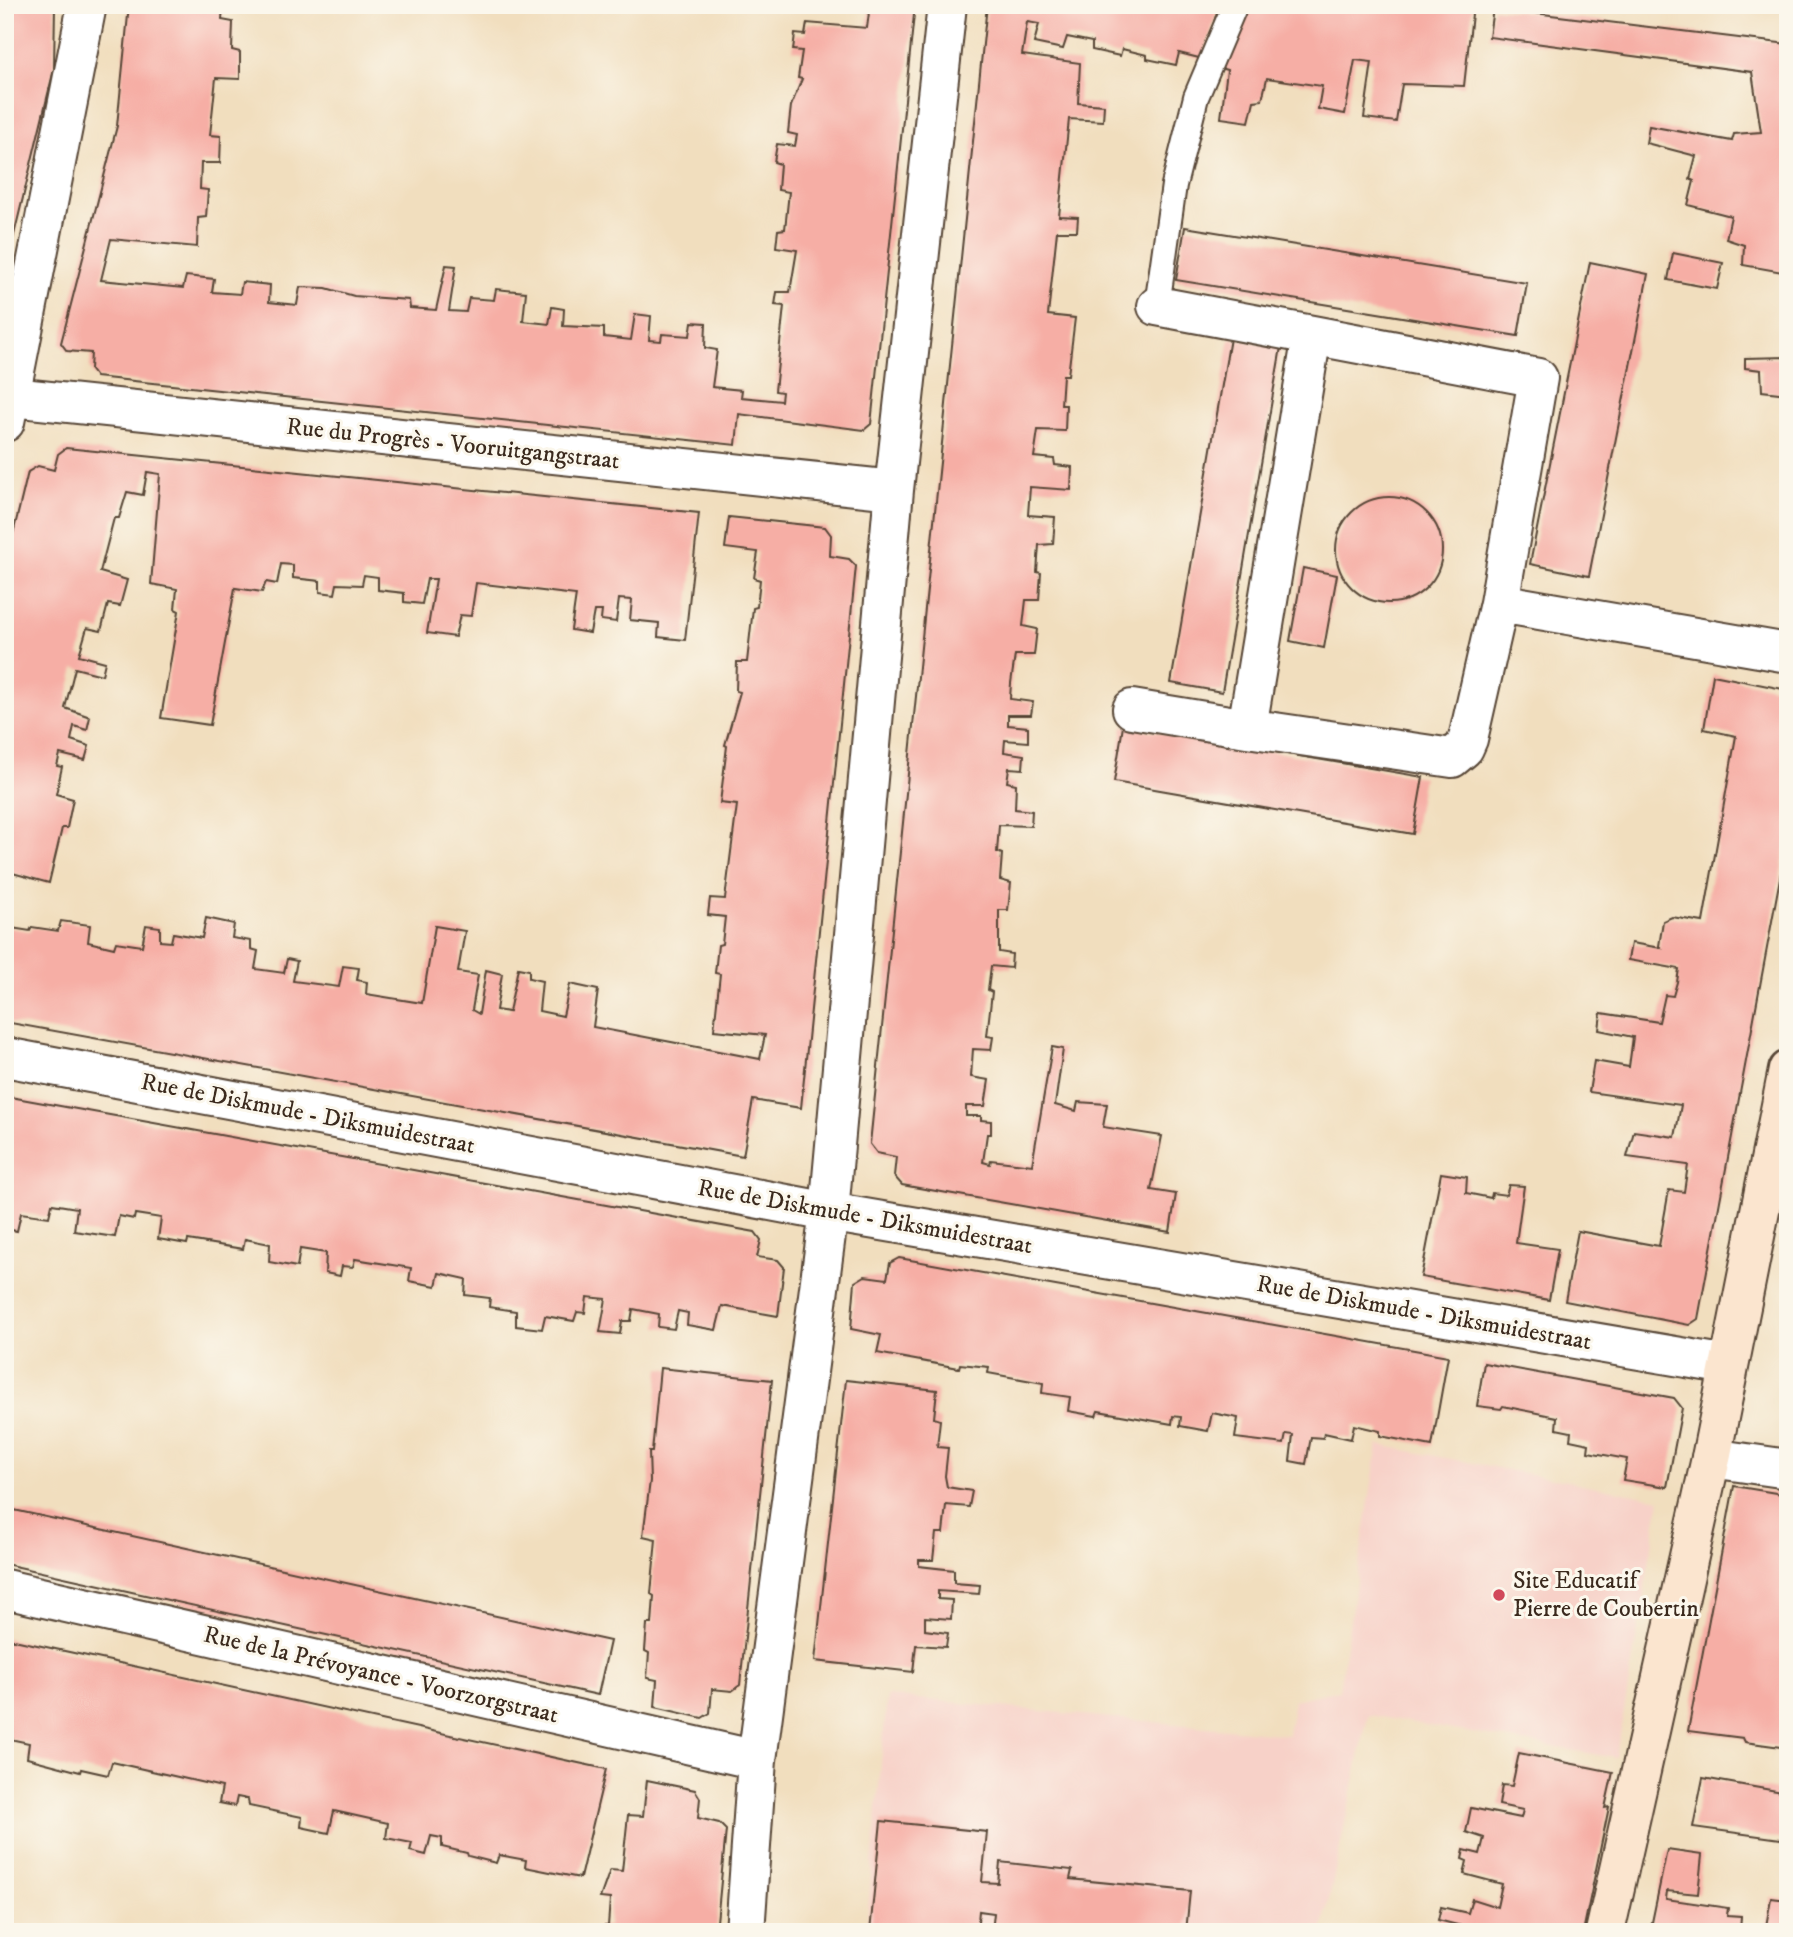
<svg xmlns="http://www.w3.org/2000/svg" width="1793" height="1937" font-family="'IM FELL DW Pica',serif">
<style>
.built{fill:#f7d1c8}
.building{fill:#f6aea5}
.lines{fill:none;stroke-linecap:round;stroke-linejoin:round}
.lane-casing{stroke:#564536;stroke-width:28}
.street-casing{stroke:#564536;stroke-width:42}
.secondary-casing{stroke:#564536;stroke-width:42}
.lane{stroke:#fff;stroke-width:24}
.street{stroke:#fff;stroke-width:38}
.secondary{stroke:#fbe5cf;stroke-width:38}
.poi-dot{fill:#d1495b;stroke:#fbf7ec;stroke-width:2.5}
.labels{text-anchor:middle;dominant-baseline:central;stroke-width:6;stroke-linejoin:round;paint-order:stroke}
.street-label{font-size:24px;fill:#3b2a1e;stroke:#fbf7ec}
.poi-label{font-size:24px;fill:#3b2a1e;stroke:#fbf7ec;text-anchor:start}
</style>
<rect width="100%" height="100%" fill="#fbf7ec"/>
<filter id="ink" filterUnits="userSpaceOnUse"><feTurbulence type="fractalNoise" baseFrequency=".0143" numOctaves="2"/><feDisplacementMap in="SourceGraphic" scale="14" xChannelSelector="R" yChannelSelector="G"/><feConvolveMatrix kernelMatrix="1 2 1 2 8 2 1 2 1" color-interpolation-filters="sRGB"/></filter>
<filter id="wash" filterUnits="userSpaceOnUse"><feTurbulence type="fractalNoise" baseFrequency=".00686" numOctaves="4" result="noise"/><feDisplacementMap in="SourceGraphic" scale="28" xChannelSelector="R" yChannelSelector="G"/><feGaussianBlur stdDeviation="1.57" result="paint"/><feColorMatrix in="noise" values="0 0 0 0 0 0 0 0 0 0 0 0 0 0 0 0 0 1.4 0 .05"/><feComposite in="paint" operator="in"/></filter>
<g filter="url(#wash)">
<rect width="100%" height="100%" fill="#f1debe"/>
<path class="built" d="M1378,1445L1660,1499L1616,1758L1368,1715L1322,1932H866L887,1696L1288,1735L1294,1700L1339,1690Z"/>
<g id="blocks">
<path class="building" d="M5,5H55L54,69L6,268Z
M129,5H223L222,20L233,22L232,50L240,52V79L216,78L210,135L221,136L220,163H201L200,189L208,190L206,217L198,218L197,247L111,239L101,280L183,288L186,276L214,279L212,292L240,294L242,282L270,285L269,302L297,305L300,287L326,288L354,296L409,300L410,308L436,310L446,265L456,266L449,311L466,312L469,298L494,300L496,289L526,292L523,321L549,324L552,307L564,309L563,326L604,328V337L631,340L635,314L651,316L649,340L661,341L662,334L690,336L692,322L706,323L705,348L717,350L712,387L742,390L741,397L781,401L782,392L775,391L784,306L775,305L777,292H790L797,250L776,247L778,230L785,229L789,192L778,190L780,164L774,162L777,144L795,146L797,135L788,133L791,106L802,79L798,78L802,51L793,50L795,34L805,35L807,23L867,28L870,5H915L871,424L864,430L739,414L736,445L96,377L90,369L91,353L67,351L61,343L117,126Z
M987,5H1219L1203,59L1179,53L1176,65L1147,59V55L1122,49L1120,56L1092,50V42L1067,37L1063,49L1034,43L1039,24L1027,22L1022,55L1080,63L1078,103L1104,105L1103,121L1069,119L1059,216L1078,217L1077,231H1057L1048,315L1075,318L1068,375H1063L1061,405H1066L1065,431L1038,430L1034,457L1054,459L1055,465L1072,467L1071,490L1030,487L1028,515L1055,517L1053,544L1039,545L1037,572L1041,573L1039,600H1026L1023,626L1037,629L1034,655H1015L1011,683L1010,699L1033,702L1031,715H1008V725L1028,727V742L1005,740L1004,752L1024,755L1023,769L1009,768L1007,782L1016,784L1015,809L1032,811L1031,826L999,825L997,852L1002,854L1000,880L1011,883L1008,910H999V952L1012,954L1011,968L991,966L988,990L992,992L987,1036L993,1037L991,1050L973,1049L971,1077L989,1080L985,1106H966V1116H981V1120L991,1121V1134H987L983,1162L990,1164L991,1160L1032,1165L1052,1047L1063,1049L1055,1105L1076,1111L1078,1102L1107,1104L1103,1127L1162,1136L1151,1190L1176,1194L1170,1232L902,1185L894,1176L896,1157L877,1153L870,1144Z
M1246,5H1473L1464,86L1402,84L1396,122L1364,118L1372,62L1355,60L1345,114L1318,109L1322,86L1267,78L1262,100L1254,101L1249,122L1221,118L1227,70L1216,67Z
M1493,8L1788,44V273L1743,265L1744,245L1726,239L1731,216L1688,205L1694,181L1690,179L1696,156L1646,143L1649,126L1732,141L1734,134L1761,132L1752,72L1489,37Z
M1185,227L1527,283L1518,336L1176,280Z
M1673,253L1723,263L1717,289L1668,280Z
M1590,262L1648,274L1589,576L1530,564Z
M1230,338L1281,347L1222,692L1171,683Z
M1788,357V394L1762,391L1761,370L1745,368V358Z
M66,448L699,513L685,640L658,637L659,623L630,620L632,600L619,599L616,622L601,620L602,611H594L590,633L571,630L576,595L476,583L471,616L460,615L455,637L427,633L436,579H427L422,604L404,602V593L378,590V577L364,575L362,585L337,584L335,594L320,592V581L293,578V565L281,564L277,584L266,582L262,592L235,588L210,725L161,718L179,611L175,609L177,589L151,584L160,474L147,472L143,495L127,492L119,518H114L100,572L127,580L120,606L108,604L101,631L87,628L79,655L105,662L102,675L75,668L65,708L90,717L87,730L74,726L71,740L89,746L85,760L60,754L57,766L62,767L56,794L73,799L67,828H62L49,883L5,871V567L28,472L38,466L54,470L58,454Z
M1336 550a53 53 0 1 1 106 0a53 53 0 1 1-106 0Z
M729,517L825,527L831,535L830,556L849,559L856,566L801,1108L753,1100L743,1156L5,1022V927L30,931L32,927L58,931L61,921L90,925L88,942L114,948L116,942L142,946L146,925L160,927V941L171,942L173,933L202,938L206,918L234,924L232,938L251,941V949L258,951L255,969L284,973L287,959L297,961L293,981L339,987L343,966L359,968L357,980L367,982L366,994L422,1003L435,926L465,931L458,972L478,975L472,1010L479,1014L486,970L502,974L496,1010L509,1012L518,968L529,970V978L542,981L539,1011L563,1016L570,984L598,990L593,1027L760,1059L765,1035L714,1030L720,974L715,973L718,945L722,944L725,917L708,915L710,898L725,899L737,805L720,803L727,746L725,745L740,692L736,691L737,662H747L753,608L757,607L760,580L754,578L758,552L725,548Z
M1303,568L1337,575L1324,648L1290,641Z
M1713,675L1788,690V835L1698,1319L1689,1325L1565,1301L1578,1231L1659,1246L1669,1190L1684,1192L1688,1165L1627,1157L1634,1131L1675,1137L1681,1105L1589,1092L1594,1061L1629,1067L1633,1037L1599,1030L1601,1013L1659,1022L1665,995L1673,996L1677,982L1679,969L1628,960L1631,943L1661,948L1659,946L1663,921L1672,917L1703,922L1736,736L1704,729Z
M1123,726L1423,777L1413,834L1114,782Z
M5,1096L755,1232L761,1240L757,1257L778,1260L784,1267L778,1316L722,1306L716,1330L687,1325L688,1313L678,1311L674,1329L658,1327L659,1314L633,1309L631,1321H622L620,1334L600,1332L606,1299L587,1297L585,1313L577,1312L574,1321L545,1316L542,1329L516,1326V1311L489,1307L490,1298L465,1295L466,1279L439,1273L436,1286L409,1281L411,1268L355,1259L353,1267L342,1266L340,1276L325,1273L326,1253L300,1249L297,1267L269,1262L270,1244L245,1239L243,1249L188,1240L187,1244L158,1239L161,1218L135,1214L134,1219L119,1216L115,1237L74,1231L77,1208L52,1204L49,1217L21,1213L17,1231L5,1229Z
M1441,1173L1467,1177L1466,1193L1491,1198L1492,1193L1506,1195L1509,1185L1524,1186L1516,1243L1558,1249L1549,1300L1421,1277Z
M899,1258L1448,1356L1432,1446L1380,1436V1431L1354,1425L1351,1439L1324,1433L1323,1438L1311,1437L1306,1464L1290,1461L1293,1435L1286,1434L1284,1444L1235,1438L1238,1418L1212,1413L1208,1431L1180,1426L1181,1417L1173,1416L1172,1424L1098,1411L1096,1416L1068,1411L1070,1397L1042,1393L1043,1383L988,1373L989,1367L960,1364L959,1368L877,1353L881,1335L851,1329L855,1282L865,1276L887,1279L890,1263Z
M1484,1363L1674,1398L1682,1408L1667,1487L1623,1480L1627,1459L1588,1452L1589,1444L1570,1440L1571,1432L1556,1429L1557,1417L1503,1406L1501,1409L1477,1406Z
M660,1368L772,1380L740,1685L732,1691L712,1689L710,1713L702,1718L655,1707L657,1680L647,1678L649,1653L645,1651L647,1624H652L654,1596L651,1594L656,1539L643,1536L650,1481L649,1452H652Z
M846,1380L937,1390L934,1418L940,1420L937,1447L948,1448L945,1476L947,1487L972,1491L969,1507L946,1505L943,1533H936L933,1560H919V1566L954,1570V1583L980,1585L979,1594L938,1591V1599L952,1600L951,1619L925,1617V1630L948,1633L946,1647L916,1645L913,1672L815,1661Z
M1734,1486L1788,1495V1748L1745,1742L1743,1738L1688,1731Z
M5,1508L610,1641L598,1695L5,1564Z
M5,1638L606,1769L580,1878L525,1867L526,1860L499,1855L496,1863L468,1856L467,1853L442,1847V1838L431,1836L426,1855L410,1851L412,1843L386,1838L388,1823L334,1811L329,1833L301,1827L302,1817L249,1806L248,1799L237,1797L235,1806L219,1803L222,1787L112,1762L108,1775L81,1769L80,1772L27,1758L29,1743L5,1738Z
M1519,1753L1613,1772L1605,1808L1609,1807L1583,1932H1485L1438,1920L1441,1907L1468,1913L1472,1899L1497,1907L1502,1884L1464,1874L1467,1861L1462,1859L1464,1850L1480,1854L1484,1838L1466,1832L1471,1808L1521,1818L1523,1810L1499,1805L1502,1785L1512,1786Z
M1703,1778L1788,1793V1840L1693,1827Z
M647,1780L695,1790L700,1798L698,1818L719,1823L726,1830L716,1932H598V1926H608L610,1899L600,1898L610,1870L622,1871L628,1815L643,1816Z
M881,1821L987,1832L982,1882L998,1883L1000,1862L1072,1870L1070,1879L1190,1891L1186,1932H992L994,1913L979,1911L977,1932H870Z
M1667,1850L1702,1855L1698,1894L1667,1891L1666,1899L1728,1908L1727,1915L1741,1916L1740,1932H1650Z
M1771,1898L1788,1900V1932H1765Z"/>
</g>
</g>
<g filter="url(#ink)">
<use href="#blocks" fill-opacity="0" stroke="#564536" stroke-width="2"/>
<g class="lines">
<g class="lane-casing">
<path id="lane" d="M1157,306L1174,185L1196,97L1235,5"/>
</g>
<g class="street-casing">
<path id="street" d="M1157,306L1312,335
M1312,335L1538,378L1499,603L1468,739L1464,748L1452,758L1247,728Z
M12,397L894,490
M5,422L87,5
M1499,603L1788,653
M1132,709L1247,728
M5,1057L829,1212L1728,1365
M1711,1458L1788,1469
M5,1589L757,1760
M745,1932L757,1760L829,1212L894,490L947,5"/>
</g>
<g class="secondary-casing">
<path id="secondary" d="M1605,1932L1711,1458L1788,1070"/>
</g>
<use href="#lane" class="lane"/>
<use href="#street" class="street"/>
<use href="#secondary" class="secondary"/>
</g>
</g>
<circle class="poi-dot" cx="1499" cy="1595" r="7"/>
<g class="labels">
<g class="street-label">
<text transform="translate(453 444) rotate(6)">Rue du Progrès - Vooruitgangstraat</text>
<text transform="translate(308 1114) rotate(11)">Rue de Diskmude - Diksmuidestraat</text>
<text transform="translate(865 1217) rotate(10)">Rue de Diskmude - Diksmuidestraat</text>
<text transform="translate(1424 1313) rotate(10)">Rue de Diskmude - Diksmuidestraat</text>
<text transform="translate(381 1675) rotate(13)">Rue de la Prévoyance - Voorzorgstraat</text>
</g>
<g class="poi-label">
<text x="1513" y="1581">Site Educatif<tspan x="1513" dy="28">Pierre de Coubertin</tspan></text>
</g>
</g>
<rect width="1793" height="1937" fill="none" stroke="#fbf7ec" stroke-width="28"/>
</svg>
